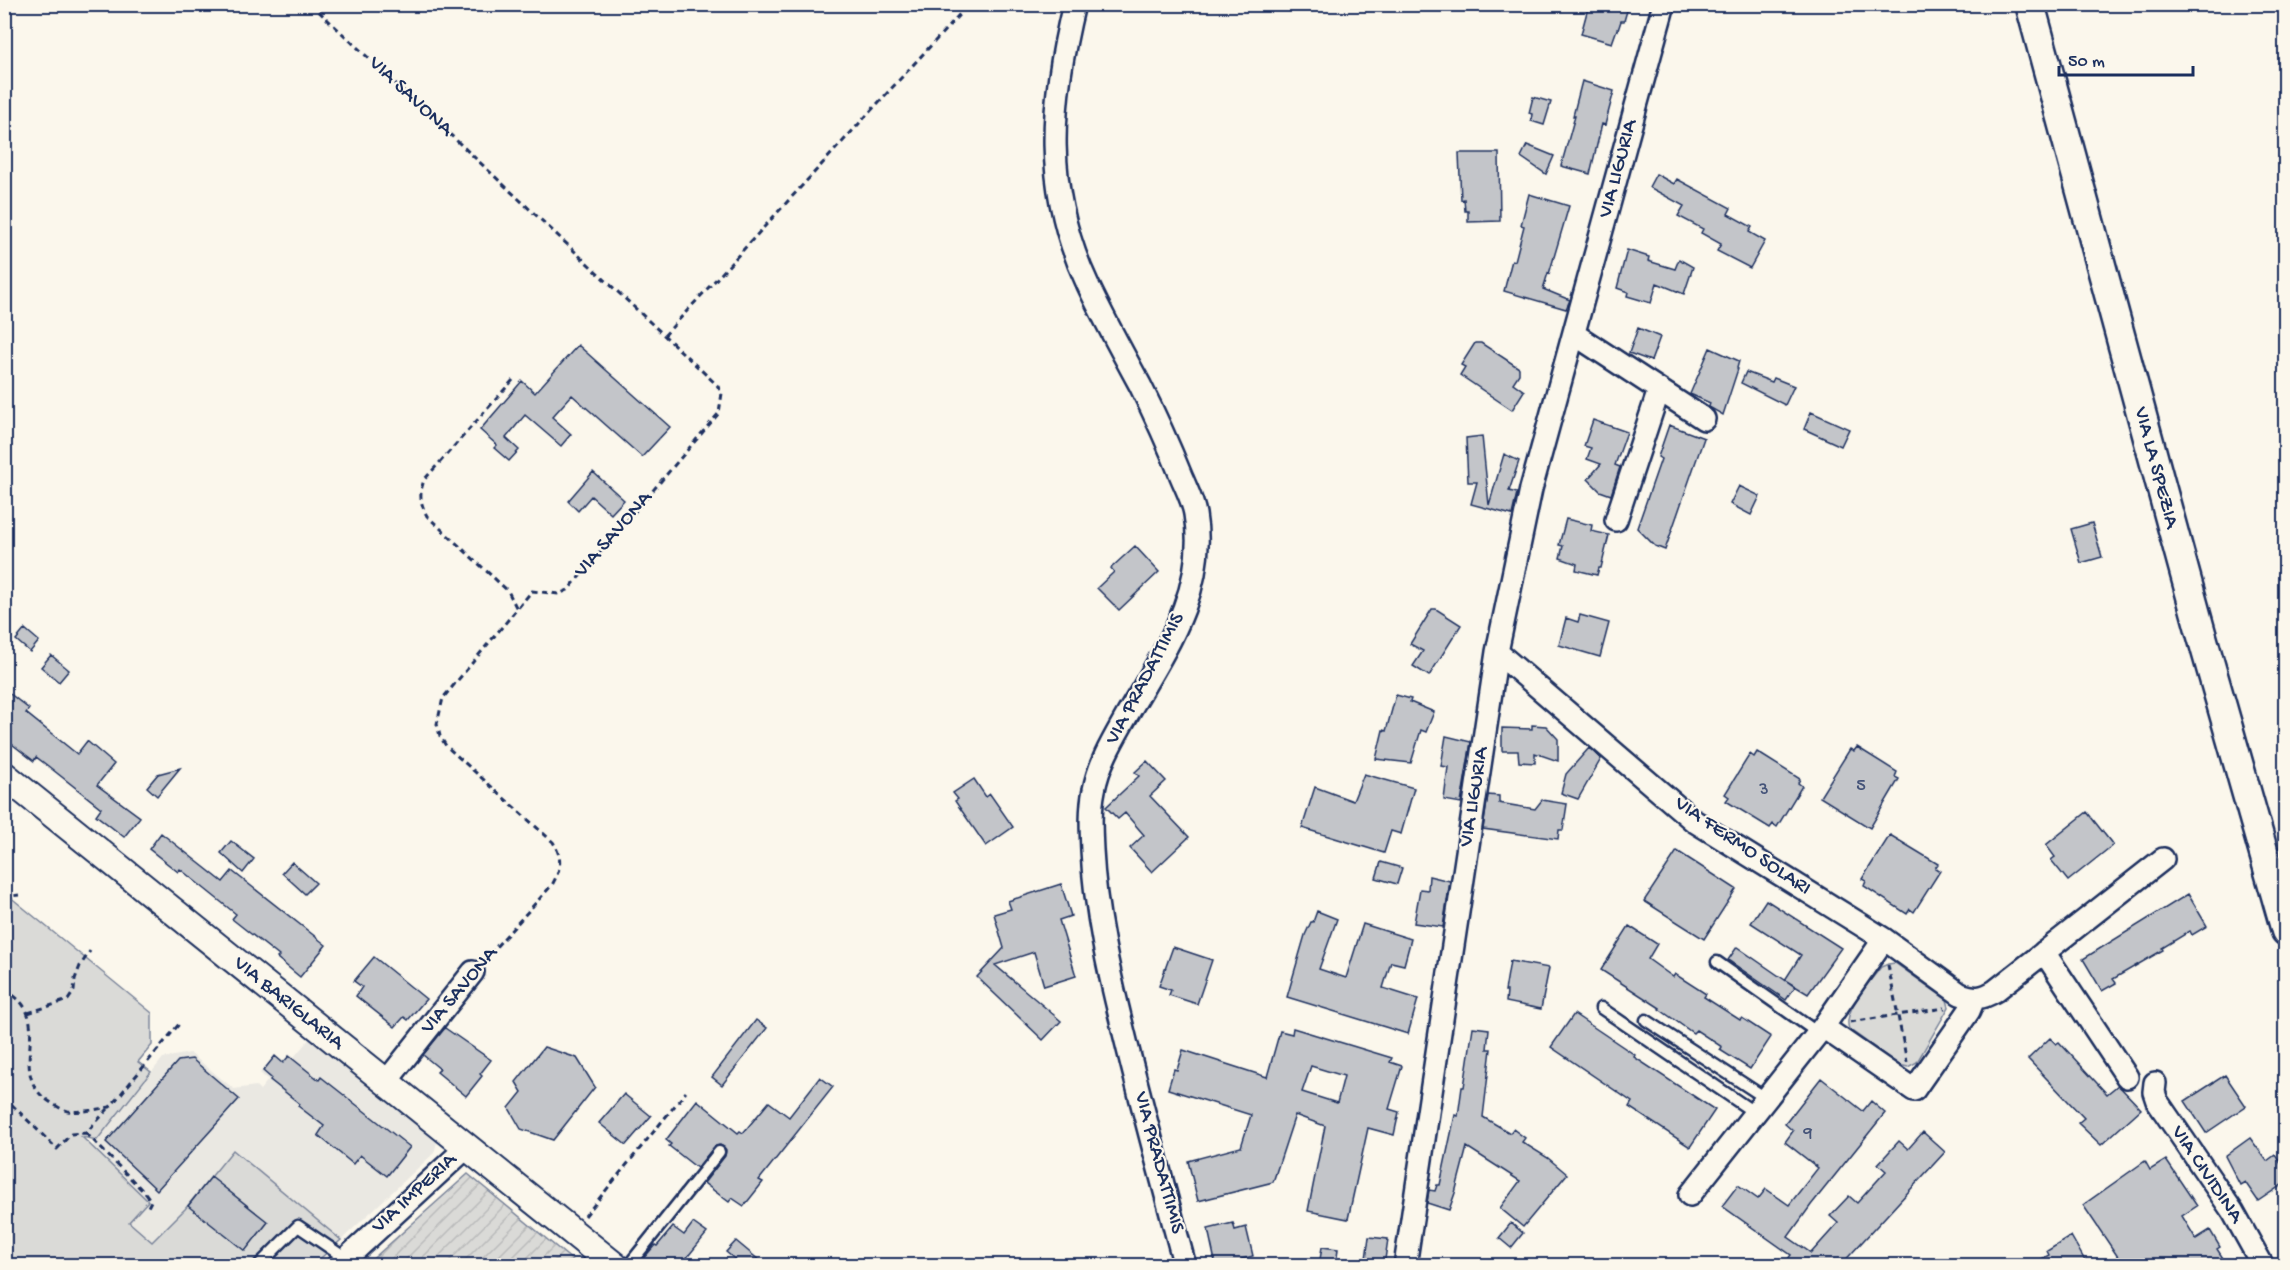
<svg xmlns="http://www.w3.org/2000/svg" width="2290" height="1270" font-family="'Gochi Hand',sans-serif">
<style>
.built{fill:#eae8e2}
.green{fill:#dadad7;stroke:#7a849a;stroke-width:1.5}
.garden{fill:url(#garden-furrows);stroke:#7a849a;stroke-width:1.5}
.building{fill:#c3c5c9;stroke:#1b2f5e;stroke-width:1.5;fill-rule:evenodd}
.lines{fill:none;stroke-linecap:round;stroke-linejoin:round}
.service-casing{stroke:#1b2f5e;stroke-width:15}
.minor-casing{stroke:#1b2f5e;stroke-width:26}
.tertiary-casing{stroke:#1b2f5e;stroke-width:30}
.secondary-casing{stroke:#1b2f5e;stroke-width:33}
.path{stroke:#1b2f5e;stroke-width:3;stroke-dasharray:6 4.5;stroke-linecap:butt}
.service{stroke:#fbf7ec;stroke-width:10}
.minor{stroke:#fbf7ec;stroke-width:21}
.tertiary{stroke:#fbf7ec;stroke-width:26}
.secondary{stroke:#fbf7ec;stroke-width:28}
.labels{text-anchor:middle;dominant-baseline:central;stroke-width:4.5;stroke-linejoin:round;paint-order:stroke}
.number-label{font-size:18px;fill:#455479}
.street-label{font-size:21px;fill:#1b2f5e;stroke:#fbf7ec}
</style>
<defs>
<pattern id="garden-furrows" width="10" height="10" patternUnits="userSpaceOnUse" patternTransform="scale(1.5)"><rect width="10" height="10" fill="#dadad7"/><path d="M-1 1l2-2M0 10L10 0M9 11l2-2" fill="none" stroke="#babbbb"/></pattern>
</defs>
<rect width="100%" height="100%" fill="#fbf7ec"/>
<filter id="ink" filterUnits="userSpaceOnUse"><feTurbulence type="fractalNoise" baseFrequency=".0167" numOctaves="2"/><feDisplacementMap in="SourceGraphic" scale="12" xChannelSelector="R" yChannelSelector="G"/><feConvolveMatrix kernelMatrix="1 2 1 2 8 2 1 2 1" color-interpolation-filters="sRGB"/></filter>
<g filter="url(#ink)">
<path class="built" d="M311,1037L437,1142L434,1153L341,1240L234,1150L184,1209L152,1242L129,1222L148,1202L92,1147L163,1058L190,1053L234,1089L256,1086L260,1090L268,1080L260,1073L275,1055L283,1061L289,1054L294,1057Z"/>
<path class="green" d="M9,896L152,1013V1045L138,1062L151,1072L97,1140L82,1137L148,1201L129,1222L152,1242L185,1209L233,1150L341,1240L313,1265L5,1266L4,901Z
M1895,963L1947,1000L1949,1007L1917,1062L1908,1067L1899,1065L1849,1029C1842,1011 1870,982 1881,967L1888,964Z"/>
<path class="garden" d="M468,1174L578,1265H366Z"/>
<path class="building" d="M1592,4H1629L1624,21H1621L1618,30L1617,29L1612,43L1581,34L1588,8L1591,9Z
M1582,81L1614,91L1605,125L1602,124L1590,174L1561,166L1575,116H1573Z
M1533,97L1551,102L1544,125L1531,121L1532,114L1529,113Z
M1527,145L1554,156L1546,174L1521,157Z
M1459,153H1499L1500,221L1468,222V211H1465L1464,199L1461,200Z
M1656,174L1674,184L1677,179L1731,208L1728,214L1752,227L1749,232L1765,241L1750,268L1717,251L1721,244L1701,233L1703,229L1678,216L1684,206L1649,187Z
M1529,194L1569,206L1549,274L1548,273L1543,289L1570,300L1566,309L1504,291L1512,260L1515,261L1524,226L1521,225Z
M1627,250L1649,257L1648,261L1675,269L1679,259L1693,267L1684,294L1657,283L1651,303L1627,296L1628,292L1617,288Z
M1638,328L1660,337L1651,361L1629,353Z
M1475,343H1481L1519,368V374L1513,383L1524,391L1512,410L1460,375L1465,367L1461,365Z
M578,345L670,427L642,457L572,395L552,417L571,434L561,446L525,415L506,438L519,450L509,461L494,448L497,445L480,430L522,381L535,393Z
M1710,348L1739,361L1737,368L1738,369L1723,415L1709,407L1710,403L1690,394Z
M1746,372L1772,382L1774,378L1794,386L1785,405L1741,383Z
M1811,412L1849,429L1841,446L1804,429Z
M1593,420L1627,432L1615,465L1620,467L1611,495L1600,491L1588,479L1601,464L1587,459L1591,448L1584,446Z
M1669,425L1704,438L1665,550L1655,546L1637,528L1661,459L1658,457Z
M1482,436L1489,505L1504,454L1519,461L1509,491L1517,493L1512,515L1471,504L1477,482H1468L1466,438Z
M593,472L624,500L611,514L591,496L578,511L568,501Z
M1739,486L1760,496L1751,515L1730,504Z
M1566,519L1592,525L1591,531L1609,535L1601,568H1599L1597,575L1576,570L1577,564L1560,558L1563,546L1559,545Z
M2092,523L2102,557L2081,563L2071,529Z
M1135,546L1159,572L1119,610L1097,588L1114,572L1111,568Z
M1432,609H1436L1461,625L1429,676L1413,666L1423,651L1410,644Z
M1580,615L1609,623L1600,657L1559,645L1566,618L1578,622Z
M25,629L39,641L30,652L16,640Z
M51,655L69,670L59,682L41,667Z
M4,689L29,709L26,713L77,754L87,741L114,764L97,785L140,817L124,837L96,815L101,808L48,766L36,757L34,761L4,738Z
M1396,695L1411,699L1410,702L1434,712L1426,732L1421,730L1411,763L1376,759L1383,730L1386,731Z
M1532,725L1546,726L1558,739V761L1535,753V763L1519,762L1518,751H1502V728L1532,729Z
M1446,736L1471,742L1461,803L1444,800L1448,767L1441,766Z
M1857,747L1897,772L1895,777L1899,779L1870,828L1820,797L1850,749L1854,751Z
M1589,748L1601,759L1578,799L1561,793L1566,774Z
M1757,752L1800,779L1798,783L1802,786L1777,827L1773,824L1770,828L1726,801L1729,797L1725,794L1750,754L1754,757Z
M1147,761L1166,781L1150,796L1189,837L1152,872L1130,848L1144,835L1125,813L1118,819L1106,807L1139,776L1135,772Z
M180,768L157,796L147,787L158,774Z
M1364,774L1414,788L1401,834L1391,831L1384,853L1302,828L1315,787L1353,801Z
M974,779L986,797L990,794L1013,827L986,846L955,801L958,799L953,793Z
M1488,795L1499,796V803L1535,809L1542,800L1567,804L1563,830H1559L1558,839L1483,829Z
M2087,812L2113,845L2068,881L2051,860L2055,857L2046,845Z
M161,833L223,882L232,871L326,945L300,977L277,958L279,956L232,919L236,914L180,869L178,872L149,849Z
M1890,835L1938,864L1935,868L1940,871L1914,912L1910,909L1907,914L1864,886L1866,881L1862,879Z
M231,841L254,859L243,873L221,853Z
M1677,851L1736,889L1704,939L1644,901Z
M292,862L316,883L305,894L282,873Z
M1381,862L1402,868L1397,884L1376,878Z
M1429,876L1450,881L1443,927L1414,923L1420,889L1428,890Z
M1061,884L1071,916L1059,920L1076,976L1044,986L1034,952L995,965L1061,1021L1043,1040L977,977L1004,948L994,914L1011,909L1008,901Z
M2188,894L2207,926L2192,935L2190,931L2162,948L2163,950L2113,979L2116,983L2102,991L2083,959Z
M1766,900L1841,948L1808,994L1785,980L1795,987L1786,1000L1728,960L1737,947L1785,980L1801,955L1751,923Z
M1317,911L1337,919L1319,969L1346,978L1363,924L1411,939L1404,965L1391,962L1383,988L1418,999L1408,1034L1287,997L1305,935L1311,922H1313Z
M1629,926L1657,944L1648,959L1673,977L1675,974L1706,994L1704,997L1740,1020L1742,1018L1771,1037L1750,1069L1720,1050L1722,1047L1696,1030L1693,1033L1659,1009L1660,1008L1601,970Z
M1173,947L1212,960L1197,1004L1169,995L1171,990L1159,986Z
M374,957L426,999L408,1020L404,1017L395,1027L356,996L362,987L354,981Z
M1510,961L1549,968L1541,1009L1506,1002L1507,991H1505Z
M1574,1014L1635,1055L1634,1057L1715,1110L1690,1147L1629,1107L1632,1102L1551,1047Z
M756,1020L767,1028L722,1085L712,1077Z
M1473,1027L1489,1029L1487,1049H1491L1483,1117L1510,1133L1513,1129L1525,1138L1522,1142L1548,1158L1567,1174L1523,1227L1500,1208L1520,1181L1467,1147L1455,1193L1449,1210L1427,1203L1429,1190L1435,1191L1437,1185H1440L1455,1115L1458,1116L1462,1087H1464Z
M445,1028L491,1060L480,1074L482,1076L466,1096L437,1072L440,1069L423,1055Z
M1293,1028L1392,1058L1390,1062L1402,1066L1389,1109L1399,1112L1394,1135L1368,1128L1348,1219L1308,1211L1325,1126L1295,1115L1273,1182L1198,1201L1188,1161L1241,1147L1251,1115L1168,1089L1174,1069L1177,1070L1183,1050L1267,1077L1280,1031L1292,1034ZM1311,1066L1344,1076L1337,1103L1302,1092Z
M2050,1038L2056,1044L2059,1042L2107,1094L2118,1085L2141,1109L2101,1145L2078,1123L2084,1118L2028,1059Z
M544,1047L577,1058L595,1087L553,1140L521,1129L509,1108L522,1092L516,1082Z
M275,1056L283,1063L289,1056L319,1080L321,1077L410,1147L387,1176L360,1155L353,1164L318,1135L324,1126L298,1106L300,1104L270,1080L271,1078L263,1071Z
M192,1059L239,1099L157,1190L106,1142L178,1061Z
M2225,1075L2246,1106L2206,1133L2185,1101Z
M820,1077L833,1087L759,1180L763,1182L744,1206L732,1198L729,1202L704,1183L725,1156L726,1150L724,1147L720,1145L714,1147L697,1168L669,1146L671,1144L666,1140L697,1100L738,1133L740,1131L743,1133L769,1102L789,1117Z
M1821,1078L1863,1111L1871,1101L1885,1113L1811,1205L1788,1237L1811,1253L1838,1223L1830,1216L1849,1196L1857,1203L1886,1171L1878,1164L1899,1141L1908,1149L1923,1132L1945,1152L1840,1266H1797L1788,1259L1791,1255L1722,1206L1738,1185L1758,1199L1766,1189L1789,1205L1818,1168L1785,1142L1793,1131L1785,1124Z
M624,1094L651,1116L626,1145L599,1123Z
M2250,1138L2267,1161L2275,1155L2286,1171V1182L2258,1201L2245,1182L2240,1185L2225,1156Z
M2166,1160L2197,1206L2182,1216L2196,1239L2210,1230L2220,1247L2217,1249L2228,1266H2124L2083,1205L2145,1161L2150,1170Z
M211,1177L268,1222L245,1251L188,1206Z
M693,1223L707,1233L680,1266H651L643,1259L655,1245L657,1246L673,1227L684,1235Z
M1233,1223L1235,1230L1246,1227L1253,1256L1242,1259L1244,1266H1216L1208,1229Z
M1511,1223L1523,1233L1511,1248L1499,1238Z
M2071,1236L2088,1266H2029L2049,1255L2047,1251Z
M1369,1237L1388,1239L1384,1266H1365Z
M736,1241L766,1266H743L726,1252Z
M1322,1247L1338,1249L1336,1266H1319Z"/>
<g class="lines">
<g class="service-casing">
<path id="service" d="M1717,962L1818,1033
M1601,1008L1755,1113
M1646,1020L1767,1099
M258,1266L298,1226L345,1258
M628,1266L719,1152"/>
</g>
<g class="minor-casing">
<path id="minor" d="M1074,4C1050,103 1043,190 1088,285C1104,319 1122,352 1140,385C1155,415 1169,446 1181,476C1186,488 1193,501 1195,514C1208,591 1163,653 1126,717C1113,740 1099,763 1094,790C1090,809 1091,830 1092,850C1095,912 1109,973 1124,1033C1143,1111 1164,1188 1185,1266
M1574,334L1704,419
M1616,520L1659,390
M1497,652L1694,821L1884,939L1960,994C1975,999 1982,999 1995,991L2163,859
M2044,952L2127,1077
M1823,1027L1914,1090L1969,1011L1974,999
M386,1082L473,972
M2155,1083L2154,1092L2157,1101L2233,1212L2263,1266
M1690,1195L1823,1027L1884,939
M338,1266L467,1147
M1405,1266L1497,652L1531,489L1664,4"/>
</g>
<g class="tertiary-casing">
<path id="tertiary" d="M4,775L615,1266"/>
</g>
<g class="secondary-casing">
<path id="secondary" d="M2030,4L2201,633L2286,931"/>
</g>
<path class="path" d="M311,4L717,385L722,393L719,413L568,590L559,594L532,591L443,698L437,724L440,736L446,746L553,842C563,859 561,869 552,885L485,959
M664,336L969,4
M513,380L424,480C419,494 420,503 427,516L508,591L517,609
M4,897L19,895
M1888,965L1907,1062
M4,990C57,1016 8,1065 43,1097C50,1102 59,1109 68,1111C80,1113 97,1109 110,1107L180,1023
M28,1013L68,1000L74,991L75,979L80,966L90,951
M1850,1022L1945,1008
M4,1097L57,1149L71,1134L86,1133L108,1109
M86,1133L146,1194L151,1201L147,1209
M585,1216L686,1092"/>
<use href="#service" class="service"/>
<use href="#minor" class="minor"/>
<use href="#tertiary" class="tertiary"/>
<use href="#secondary" class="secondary"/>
</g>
</g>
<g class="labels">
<g class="number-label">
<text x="1861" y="786">5</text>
<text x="1764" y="790">3</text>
<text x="1808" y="1133">9</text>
</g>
<g class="street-label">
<text transform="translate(410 97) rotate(43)">VIA SAVONA</text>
<text transform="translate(1619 169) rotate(-75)">VIA LIGURIA</text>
<text transform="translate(2155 468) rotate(75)">VIA LA SPEZIA</text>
<text transform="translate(614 535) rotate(-49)">VIA SAVONA</text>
<text transform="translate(1146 679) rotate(-62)">VIA PRADATTIMIS</text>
<text transform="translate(1475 797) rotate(-81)">VIA LIGURIA</text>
<text transform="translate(1742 847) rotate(34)">VIA FERMO SOLARI</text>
<text transform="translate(460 991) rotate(-50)">VIA SAVONA</text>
<text transform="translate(288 1004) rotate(39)">VIA BARIGLARIA</text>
<text transform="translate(1158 1163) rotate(75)">VIA PRADATTIMIS</text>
<text transform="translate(2206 1175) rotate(56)">VIA CIVIDINA</text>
<text transform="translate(415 1194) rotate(-43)">VIA IMPERIA</text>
</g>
</g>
<rect width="2290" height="1270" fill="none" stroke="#fbf7ec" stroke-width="24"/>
<rect x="12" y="12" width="2266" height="1246" fill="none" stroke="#1b2f5e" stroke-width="2" filter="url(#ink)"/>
<path d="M2059 66v9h134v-9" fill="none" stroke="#1b2f5e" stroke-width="3"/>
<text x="2068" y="66" font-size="18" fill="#1b2f5e" stroke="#fbf7ec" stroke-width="4.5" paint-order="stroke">50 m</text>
</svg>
